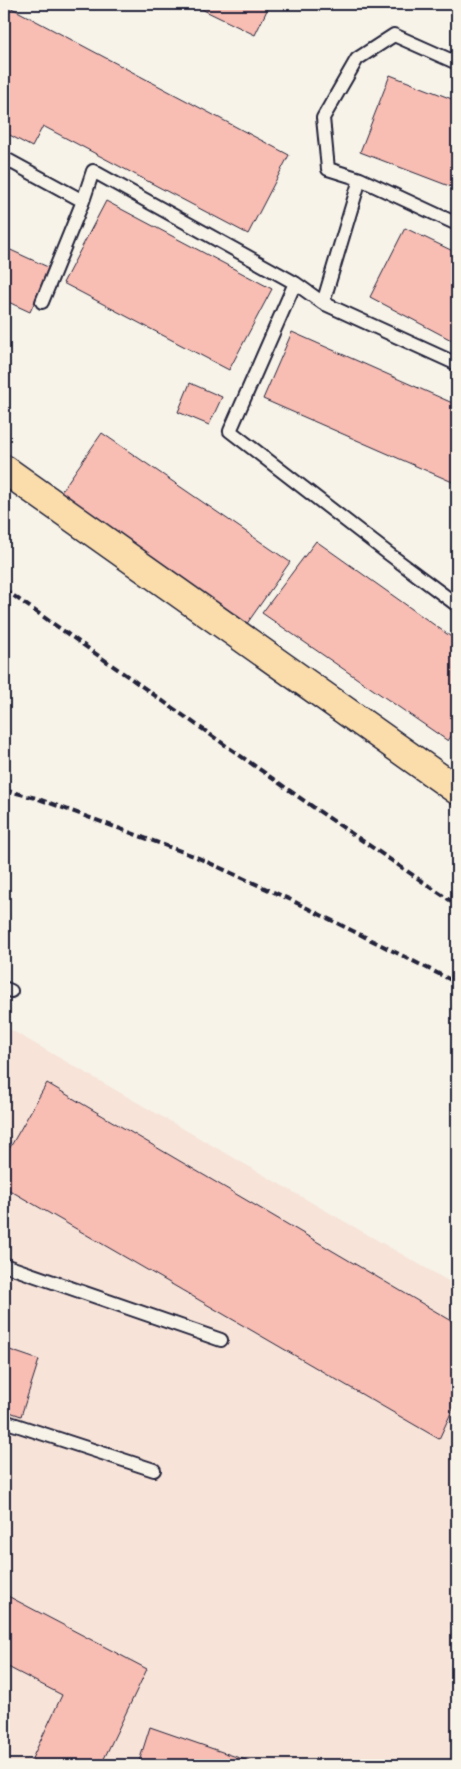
<svg xmlns="http://www.w3.org/2000/svg" width="461" height="1769" font-family="'Balsamiq Sans',sans-serif">
<style>
.built{fill:#f7e3d8}
.building{fill:#f8bdb3;stroke:#22223b}
.lines{fill:none;stroke-linecap:round;stroke-linejoin:round}
.service-casing{stroke:#22223b;stroke-width:16}
.primary-casing{stroke:#22223b;stroke-width:31}
.service{stroke:#f7f3e8;stroke-width:12}
.primary{stroke:#fbddab;stroke-width:28}
.rail{stroke:#22223b;stroke-width:4;stroke-dasharray:8 4;stroke-linecap:butt}
</style>
<rect width="100%" height="100%" fill="#f7f3e8"/>
<filter id="ink" filterUnits="userSpaceOnUse"><feTurbulence type="fractalNoise" baseFrequency=".02" numOctaves="2"/><feDisplacementMap in="SourceGraphic" scale="10" xChannelSelector="R" yChannelSelector="G"/><feConvolveMatrix kernelMatrix="1 2 1 2 8 2 1 2 1" color-interpolation-filters="sRGB"/></filter>
<g filter="url(#ink)">
<path class="built" d="M4,1026L457,1286V1765H4Z"/>
<path class="building" d="M4,4L289,155L248,234L43,126L32,147L4,132Z
M191,4H270L255,35Z
M390,75L457,101V189L360,152Z
M106,201L272,289L229,370L63,283Z
M405,228L457,253V343L370,297Z
M4,247L50,268L30,312L4,300Z
M292,332L457,405V484L263,399Z
M190,383L222,397L209,425L178,412Z
M102,433L290,562L246,625L58,496Z
M316,541L457,641V727L448,741L262,613Z
M47,1083L457,1324V1400L439,1439L4,1187V1158Z
M4,1348L39,1360L21,1416L4,1410Z
M4,1594L147,1669L101,1765H29L62,1695L4,1665Z
M150,1727L251,1762L250,1765H138Z"/>
<g class="lines">
<g class="service-casing">
<path id="service" d="M4,158L83,201L93,171L295,283L323,303L360,179L457,224
M360,179L328,169L323,118L357,59L394,35L457,63
M295,283L230,431L389,554L457,605
M42,302L83,201
M323,303L457,364
M4,988L11,991
M4,1265L221,1340
M4,1421L154,1470"/>
</g>
<g class="primary-casing">
<path id="primary" d="M4,469L457,790"/>
</g>
<use href="#service" class="service"/>
<use href="#primary" class="primary"/>
<path class="rail" d="M4,589L313,807L457,905
M4,790L36,798L194,856L289,899L457,983"/>
</g>
</g>
<rect width="461" height="1769" fill="none" stroke="#f7f3e8" stroke-width="20"/>
<rect x="10" y="10" width="441" height="1749" fill="none" stroke="#22223b" stroke-width="2" filter="url(#ink)"/>
</svg>
